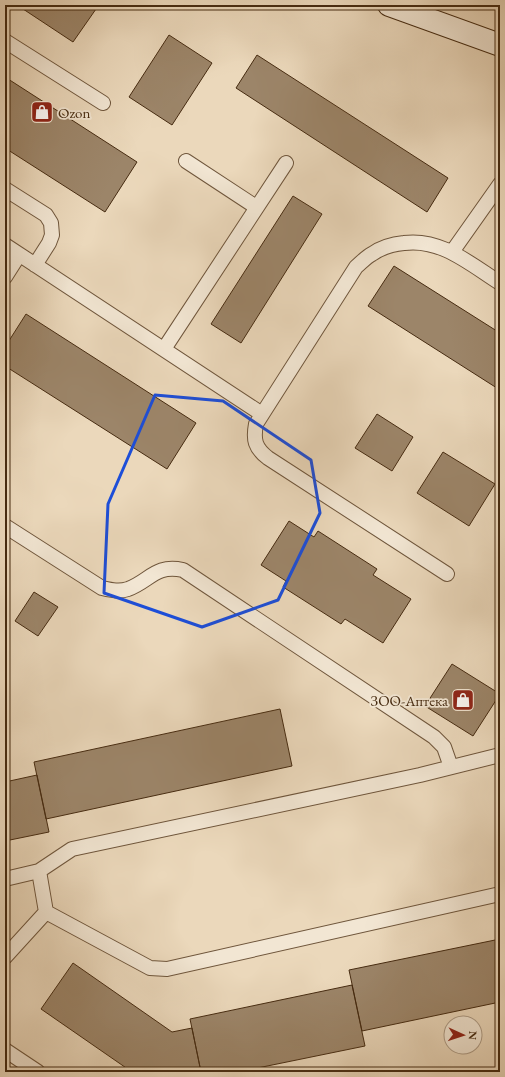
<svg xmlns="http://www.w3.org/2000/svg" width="505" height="1077" font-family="'EB Garamond',serif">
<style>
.building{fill:#9c8569;stroke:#462b11}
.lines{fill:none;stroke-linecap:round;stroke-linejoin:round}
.lane-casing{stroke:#6f563c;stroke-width:16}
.secondary-casing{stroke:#462b11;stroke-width:24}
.lane{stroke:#f2e6d3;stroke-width:14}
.secondary{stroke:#f2e6d3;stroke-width:22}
.marked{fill:none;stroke:#1d4ed8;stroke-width:3;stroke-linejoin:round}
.labels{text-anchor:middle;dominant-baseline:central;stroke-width:3.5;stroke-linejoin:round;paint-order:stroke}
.poi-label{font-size:15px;fill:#462b11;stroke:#f2e6d3;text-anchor:start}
</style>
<rect width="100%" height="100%" fill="#ebd8bb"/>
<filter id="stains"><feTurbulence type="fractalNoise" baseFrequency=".005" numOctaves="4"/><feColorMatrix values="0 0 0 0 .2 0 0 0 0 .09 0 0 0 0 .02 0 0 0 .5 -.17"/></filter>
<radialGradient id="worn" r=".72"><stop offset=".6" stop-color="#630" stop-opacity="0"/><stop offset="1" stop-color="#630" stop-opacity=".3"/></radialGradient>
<path class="building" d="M17,5H91L96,9L73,42Z
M169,35L212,63L172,125L129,97Z
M257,55L448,178L427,212L236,88Z
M5,77L137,162L105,212L5,148Z
M293,196L322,214L241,343L211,324Z
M394,266L500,333V390L368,306Z
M26,314L196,423L167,469L5,366V347Z
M377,414L413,437L392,471L355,448Z
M443,452L495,484L469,526L417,493Z
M289,521L314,537L318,531L377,569L373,575L411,599L383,643L345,619L341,624L283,587L286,581L261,565Z
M34,592L58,607L38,636L15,621Z
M452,664L500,694L473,736L425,706Z
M280,709L292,766L46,819L34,762Z
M37,775L49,832L5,841V782Z
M500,939V1002L362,1031L349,970Z
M73,963L172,1032L192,1028L201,1072H132L41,1009Z
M352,985L365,1046L238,1072H201L190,1019Z"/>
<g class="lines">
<g class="lane-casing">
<path id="lane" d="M5,41L103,103
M186,161L256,207
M5,189L46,215L51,223L52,235L49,243L35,265
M5,245L262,414
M452,252L500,184
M5,277L19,255
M164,349L286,163
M5,526L102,588C111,590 119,592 128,589C150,581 155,564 183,570L434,737L444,747L451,767
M447,574L268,458C255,448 253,440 256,424L356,267C361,263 366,257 372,254C382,247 393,244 404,243C441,238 470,264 500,283
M5,879L39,871
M46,912L39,871L72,849L420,775L500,755
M46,912L150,968L167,969L500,894
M5,957L46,912
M5,1050L38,1072"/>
</g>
<g class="secondary-casing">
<path id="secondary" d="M389,5L500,45"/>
</g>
<use href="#lane" class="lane"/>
<use href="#secondary" class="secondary"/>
</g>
<path class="marked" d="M155,395L223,401L311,460L320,513L278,600L202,627L104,593L108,504Z"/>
<defs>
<g id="shop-square" transform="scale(1.15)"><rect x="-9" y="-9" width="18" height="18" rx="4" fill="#8f2418" stroke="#f2e6d3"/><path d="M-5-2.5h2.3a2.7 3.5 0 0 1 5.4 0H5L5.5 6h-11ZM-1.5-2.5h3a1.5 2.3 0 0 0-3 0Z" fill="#fff"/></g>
</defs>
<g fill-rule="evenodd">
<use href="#shop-square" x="42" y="112"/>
<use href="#shop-square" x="463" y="700"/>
</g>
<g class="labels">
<g class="poi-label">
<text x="58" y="112">Ozon</text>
<text x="448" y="700" text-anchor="end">ЗОО-Аптека</text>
</g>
</g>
<rect width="505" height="1077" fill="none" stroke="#ebd8bb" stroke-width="20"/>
<rect x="6" y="6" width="493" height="1065" fill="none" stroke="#462b11" stroke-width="2"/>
<rect x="10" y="10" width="485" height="1057" fill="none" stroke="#462b11"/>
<g transform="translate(463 1035) rotate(93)"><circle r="19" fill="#f2e6d3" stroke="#ad9b85"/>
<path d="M0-3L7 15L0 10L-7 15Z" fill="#8f2418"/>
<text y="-6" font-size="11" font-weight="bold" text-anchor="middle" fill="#462b11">N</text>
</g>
<rect width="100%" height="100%" filter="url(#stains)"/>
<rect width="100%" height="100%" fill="url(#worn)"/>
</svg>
